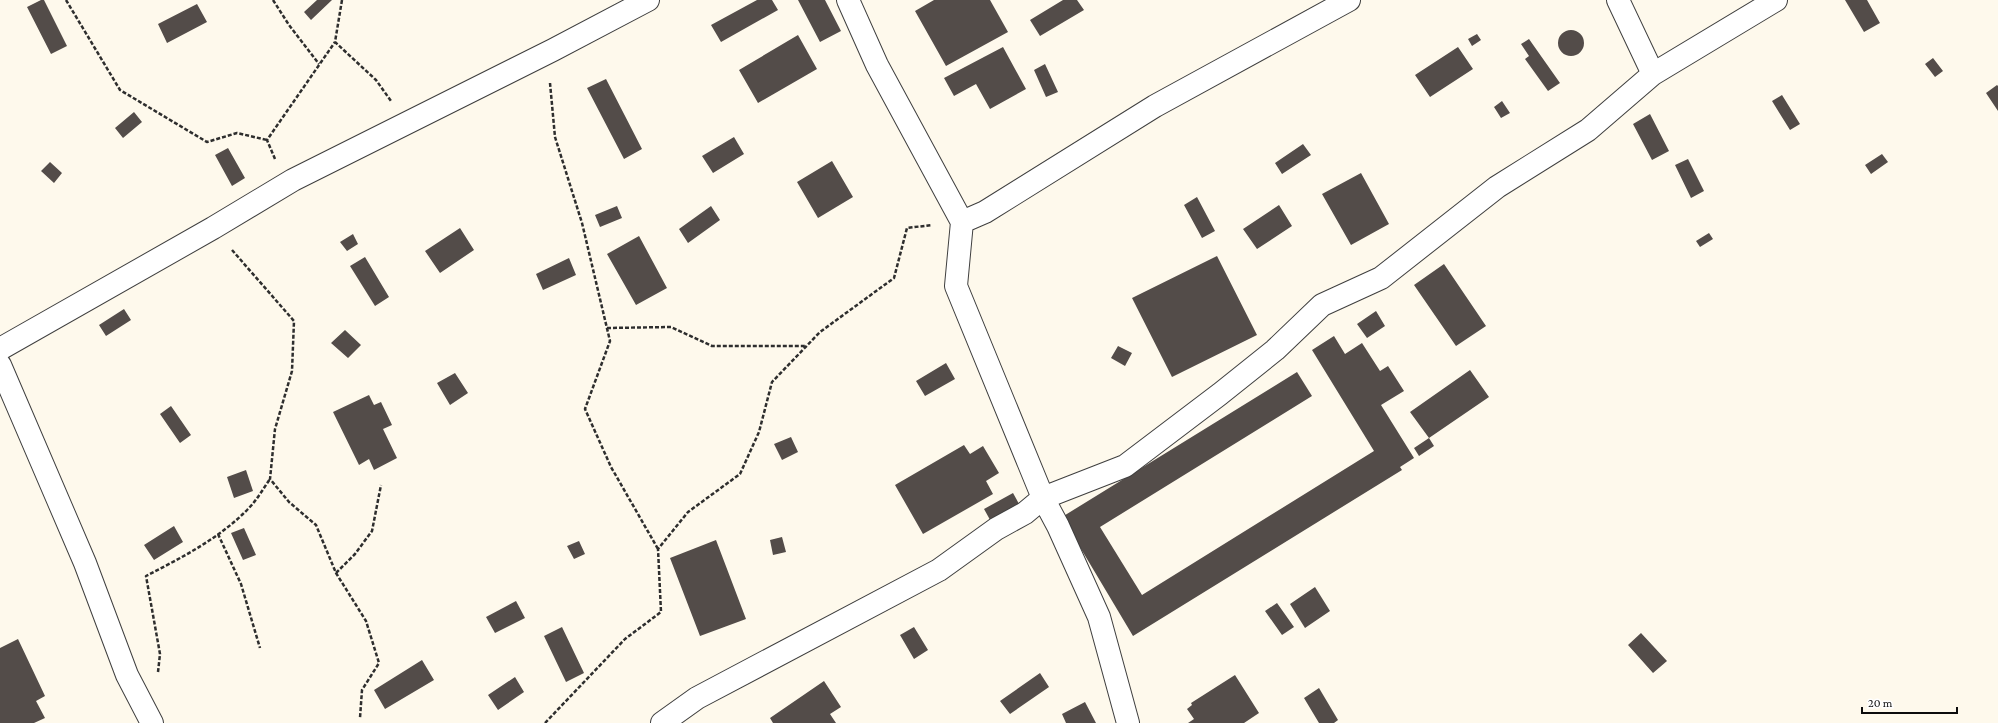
<svg xmlns="http://www.w3.org/2000/svg" width="1998" height="723" font-family="'Crimson Pro',serif">
<style>
.building{fill:#534c49}
.lines{fill:none;stroke-linecap:round;stroke-linejoin:round}
.street-casing{stroke:#3f3f3f;stroke-width:24}
.path{stroke:#2e2e2e;stroke-width:2.5;stroke-dasharray:4 2;stroke-linecap:butt}
.street{stroke:#fff;stroke-width:22}
</style>
<rect width="100%" height="100%" fill="#fef9ec"/>
<path class="building" d="M41,0H44L67,46L51,54L27,7Z
M317,0H332L311,20L304,12Z
M757,0H772L778,10L721,42L711,25Z
M798,0H825L841,31L820,42Z
M934,0H990L1008,32L946,66L915,11Z
M1063,0H1077L1084,10L1040,36L1030,20Z
M1845,0H1867L1880,23L1864,32Z
M197,4L207,22L167,43L158,24Z
M1558 43a13 13 0 1 1 26 0a13 13 0 1 1-26 0Z
M1477,34L1481,40L1472,46L1468,39Z
M798,35L817,69L758,103L739,70Z
M1529,39L1560,83L1548,91L1525,59L1529,56L1521,44Z
M1003,47L1026,89L990,109L976,84L954,96L944,78Z
M1458,47L1473,69L1430,97L1415,75Z
M1933,58L1943,71L1935,77L1925,64Z
M1045,64L1058,92L1046,97L1034,70Z
M606,79L642,149L624,159L587,88Z
M1997,85L1998,86V111L1986,93Z
M1782,95L1800,124L1790,130L1772,101Z
M1502,101L1510,113L1501,118L1494,107Z
M134,112L142,122L123,138L115,128Z
M1650,114L1669,151L1652,160L1633,124Z
M734,137L744,154L713,173L702,156Z
M1303,144L1311,155L1282,174L1275,163Z
M228,148L245,178L232,186L215,155Z
M1882,154L1888,162L1871,174L1865,165Z
M1688,159L1704,191L1691,198L1675,165Z
M832,161L853,197L818,218L797,182Z
M50,162L62,173L54,183L41,171Z
M1361,173L1389,224L1351,245L1322,194Z
M1197,197L1215,231L1202,238L1184,205Z
M1279,205L1292,226L1257,249L1243,229Z
M617,206L622,218L600,227L595,215Z
M711,206L720,220L688,243L679,229Z
M460,228L474,250L440,273L425,251Z
M1709,233L1713,239L1700,247L1696,241Z
M353,234L358,244L347,251L340,242Z
M639,236L667,288L636,305L607,254Z
M1217,256L1257,335L1172,377L1132,298Z
M365,257L389,297L375,306L350,266Z
M569,258L576,275L543,290L536,274Z
M1444,264L1486,326L1456,346L1414,285Z
M124,309L131,320L106,336L99,325Z
M1376,311L1385,326L1367,338L1357,324Z
M345,330L361,345L348,358L331,343Z
M1334,336L1345,354L1362,343L1380,371L1388,366L1404,391L1381,405L1414,458L1400,467L1402,470L1133,636L1062,517L1297,372L1312,396L1100,527L1142,595L1374,451L1312,350Z
M1118,346L1132,353L1125,366L1111,358Z
M946,363L955,379L925,396L916,381Z
M1470,370L1489,397L1429,438L1434,446L1419,456L1414,448L1429,438L1410,412Z
M455,373L468,393L450,405L437,383Z
M369,395L374,405L381,402L392,425L383,429L397,458L374,470L369,459L359,465L333,412Z
M171,406L191,435L180,443L160,414Z
M791,437L798,452L782,460L774,444Z
M964,445L970,454L983,446L999,473L986,481L993,494L923,534L895,485Z
M246,470L253,491L234,498L227,477Z
M1013,493L1023,511L994,527L984,509Z
M174,526L183,542L154,560L144,545Z
M244,528L256,555L243,560L231,533Z
M782,537L786,552L773,555L770,540Z
M716,540L746,619L700,636L670,558Z
M579,541L585,554L574,559L567,546Z
M1315,587L1330,611L1305,628L1290,604Z
M516,601L525,618L495,633L486,617Z
M1277,603L1294,627L1282,635L1265,611Z
M562,627L584,673L566,682L544,636Z
M914,627L928,650L914,659L900,635Z
M1641,633L1667,661L1653,673L1628,645Z
M18,639L45,696L36,701L45,718L34,723H0V648Z
M422,660L434,680L385,709L374,690Z
M1040,673L1049,687L1010,714L1000,701Z
M1235,675L1259,713L1244,723H1188L1194,719L1187,709L1192,705L1191,703Z
M515,677L524,692L498,710L488,695Z
M824,681L841,707L830,714L836,723H773L770,718Z
M1319,688L1338,720L1334,723H1319L1304,698Z
M1085,702L1096,723H1066L1062,714Z"/>
<g class="lines">
<g class="street-casing">
<path id="street" d="M848,0L877,65L962,222L956,286L1043,498L1058,526L1099,617L1128,723
M1618,0L1653,74
M962,222L985,212L1155,106L1349,0
M0,349L213,228L293,180L553,50L648,0
M0,365L85,563L127,675L152,723
M662,723L697,698L939,570L996,529L1025,513L1043,498L1125,466L1220,394L1275,350L1322,305L1381,278L1497,187L1588,130L1653,74L1776,0"/>
</g>
<path class="path" d="M66,0L120,90L207,142L237,133L267,140
M273,0L289,25L319,64
M342,0L335,42L376,80L391,101
M550,83L555,137L582,223L610,341L585,409L611,467L658,549
M275,159L267,140L335,42
M232,250L294,321L292,371L275,429L270,479L289,502L316,525L336,573L366,621L379,663L362,690L360,718
M607,328L671,327L712,346H806
M218,534L241,584L260,648
M336,573L355,554L372,531L381,485
M158,672L160,654L146,576C181,558 220,538 248,509C257,500 263,489 270,479
M545,723L625,639L661,612L658,549L688,512L740,474L759,432L772,382L820,332L894,278L907,228L932,225"/>
<use href="#street" class="street"/>
</g>
<path d="M1862 707v6h95v-6" fill="none" stroke="#0c0c0c" stroke-width="2"/>
<text x="1868" y="707" font-size="12" fill="#0c0c0c" stroke="#ffffff" stroke-width="3" paint-order="stroke">20 m</text>
</svg>
